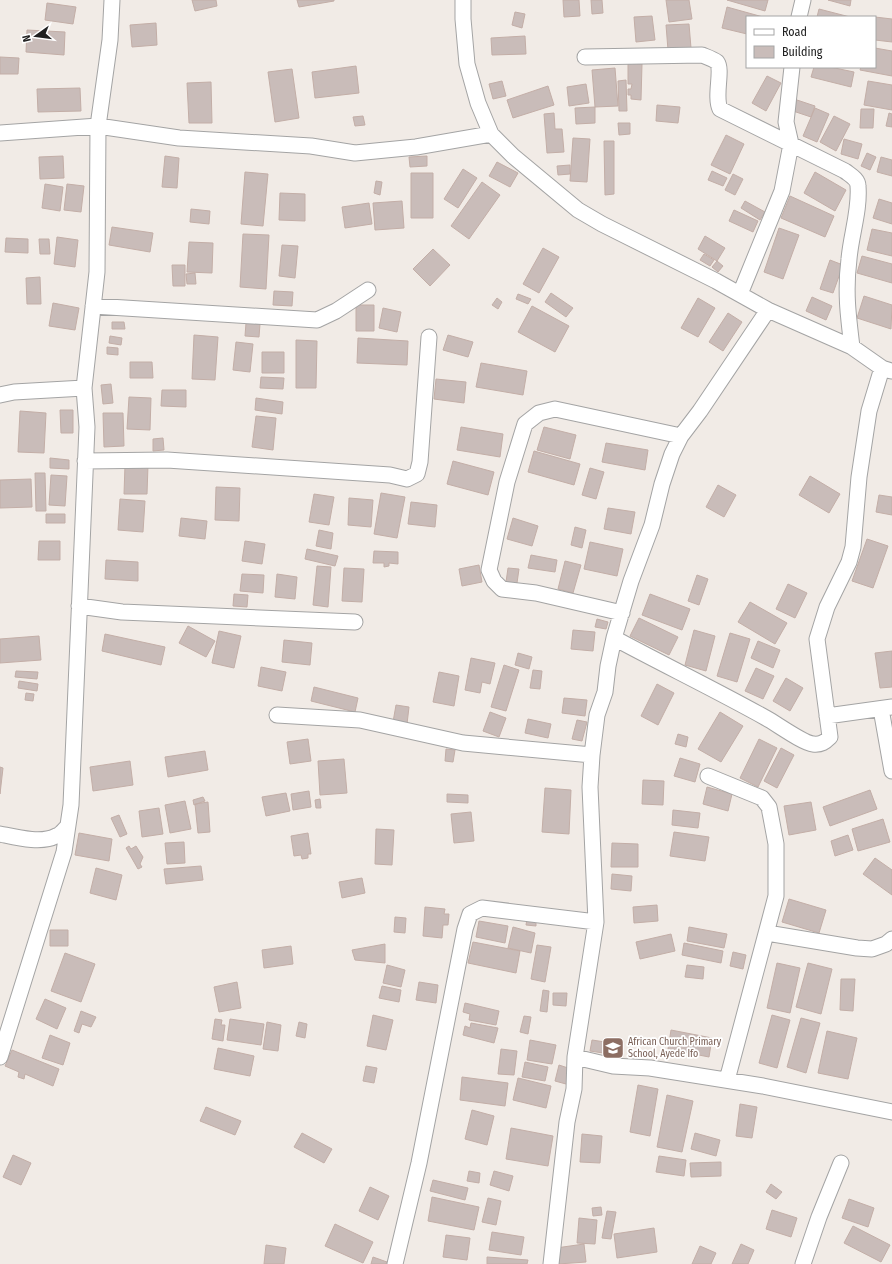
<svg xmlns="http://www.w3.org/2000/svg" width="892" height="1264" font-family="'Fira Sans Condensed',sans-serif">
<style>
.building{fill:#c9bcb9;stroke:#c3aea7}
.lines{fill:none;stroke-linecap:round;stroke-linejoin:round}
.minor-casing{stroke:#a4a4a4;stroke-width:17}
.minor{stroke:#fff;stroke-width:15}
.labels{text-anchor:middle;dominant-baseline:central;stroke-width:3.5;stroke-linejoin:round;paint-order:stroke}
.education-label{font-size:10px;fill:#785e54;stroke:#fff;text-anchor:start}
</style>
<rect width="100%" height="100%" fill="#f1ebe6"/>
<path class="building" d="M192,0H216L217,6L195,11Z
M297,0H334V1L299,7Z
M563,0H579L580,16L564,17Z
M591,0H602L603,13L592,14Z
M666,0H689L692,19L669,22Z
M727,0H768L765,11Z
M828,0H851L850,6Z
M47,3L76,7L73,24L45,20Z
M727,7L763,17H747V34L722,28Z
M819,9L850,17H817Z
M515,12L525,14L522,28L512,25Z
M652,16L655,40L636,42L634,17Z
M875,17L892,19V42L875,40Z
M156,23L157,45L132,47L130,25Z
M689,24L691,48L668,50L666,25Z
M27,30L65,32L64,55L26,52Z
M525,36L526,54L492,55L491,38Z
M875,48L892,51V76L860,70L861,67H875Z
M0,57L19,58L18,74H0Z
M628,63L642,64L641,100L631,99V95H628V89H631L632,84H628Z
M356,66L359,93L315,98L312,72Z
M814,67H830L854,72L851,87L811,77Z
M615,68L618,106L595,107L592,70Z
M292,69L299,118L275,122L268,72Z
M767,76L781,83L766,111L752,103Z
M626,80L627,111H619L618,81Z
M502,81L506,96L493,99L489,84Z
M868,81L892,85V110L864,105Z
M211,82L212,123H189L187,83Z
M586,84L589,103L569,106L567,87Z
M548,86L554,105L513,118L507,100Z
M80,88L81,111L38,112L37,89Z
M797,100L815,106L811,117L793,111Z
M657,105L680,107L678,123L656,121Z
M595,107V123L576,124L575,108Z
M815,108L829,114L817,142L803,136Z
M861,109H874L873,128H860Z
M554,113L555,129H562L564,152L547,153L544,114Z
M889,113L892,114V127L886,126Z
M363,116L365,125L355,126L353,117Z
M834,116L850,124L836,151L820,142Z
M618,123H630V134L619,135Z
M726,135L744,144L730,174L711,165Z
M573,138L590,139L587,182L570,181Z
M844,139L862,144L858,159L841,154Z
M604,141H614V194L605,195Z
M867,153L876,157L870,170L861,166Z
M63,156L64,178L40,179L39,157Z
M165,156L179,158L177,188L162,187Z
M427,156V166L410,167L409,157Z
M881,157L892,160V176L877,172Z
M497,162L518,173L510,187L489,176Z
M570,165V174L558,175L557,166Z
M463,169L477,178L458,208L444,199Z
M712,171L727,178L723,186L708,180Z
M245,172L268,174L263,226L241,224Z
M815,172L846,190L835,211L804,193Z
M411,173H433V218H411Z
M733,174L743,179L735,195L725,190Z
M376,181L382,182L380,195L374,193Z
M482,182L500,195L469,239L451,226Z
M45,184L63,187L60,211L42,208Z
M67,184L84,186L81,212L64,210Z
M280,193L305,194V221L279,220Z
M790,196L834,216L825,237L781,218Z
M879,199L892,203V224L873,218Z
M402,201L404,228L375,230L373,203Z
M745,201L765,212L760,220L741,208Z
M369,203L372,224L345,228L342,207Z
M191,209L210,211L209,224L190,222Z
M734,210L758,221L753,232L729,221Z
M112,227L153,233L150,252L109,245Z
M779,228L799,235L783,279L764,272Z
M872,229L892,233V256L867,250Z
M243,234L269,235L266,289L240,287Z
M705,236L725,248L717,261L698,249Z
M57,237L78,240L75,267L54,264Z
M6,238L28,239V253L5,252Z
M39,239H49L50,254H40Z
M189,242L213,243L212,273L187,272Z
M282,245L298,246L295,278L279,276Z
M543,248L559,257L539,293L523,284Z
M433,249L450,265L430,286L413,269Z
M704,254L714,260L710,266L700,260Z
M862,256L892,264V283L857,273Z
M830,260L843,265L833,293L820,289Z
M717,261L723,266L718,272L712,267Z
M172,265H185V286H173Z
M195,273L196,284H187L186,274Z
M40,277L41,304H27L26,278Z
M274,291L293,292L292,306L273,305Z
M551,293L573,308L566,317L545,302Z
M518,294L531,299L528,304L516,299Z
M864,296L892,305L891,329L857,318Z
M812,297L832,306L826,320L806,311Z
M497,298L502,302L498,309L492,305Z
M698,298L715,308L698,337L681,328Z
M53,303L79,308L75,330L49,326Z
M356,305H374V331H356Z
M532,306L569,326L555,352L518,332Z
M383,308L401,312L397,332L379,328Z
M728,313L742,322L723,351L709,342Z
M112,322H124L125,329H112Z
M246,323L260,324L259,337L245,336Z
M194,335L218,337L215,380L192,379Z
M448,335L473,342L468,357L443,350Z
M110,336L122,338L121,345L109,343Z
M358,338L408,341L407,365L357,363Z
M296,340L317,341L316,388H296Z
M236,342L253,344L250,372L233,370Z
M107,347L118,348V355L107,354Z
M262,352H284V373H262Z
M130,362H152L153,378H130Z
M481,363L527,371L523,395L476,387Z
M261,377L284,378L283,389L260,388Z
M436,379L466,382L464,403L434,399Z
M111,384L113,403L103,404L101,385Z
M162,390H186V407L161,406Z
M129,397L151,398L150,430L127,429Z
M256,398L283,402L282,414L255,410Z
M60,410H73V433H61Z
M20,411L46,413L44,453L18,452Z
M103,413H123L124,446L104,447Z
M256,416L276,418L273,450L252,447Z
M461,427L503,434L500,457L457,450Z
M544,427L576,435L570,459L537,450Z
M163,438L164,450L153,451V439Z
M606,443L648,450L645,470L602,462Z
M534,451L580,464L574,485L528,472Z
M50,458L69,460V469L50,468Z
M453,461L494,472L488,495L447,484Z
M125,465H148L147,494H124Z
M590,468L604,472L596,499L582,495Z
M35,473H45L46,511H36Z
M51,475L67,476L65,506L49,505Z
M810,476L840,494L829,513L799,495Z
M31,479L32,507L0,508V480Z
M718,485L736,495L724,517L706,507Z
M216,487L240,488L239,521L215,520Z
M381,493L405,497L397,538L374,534Z
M314,494L334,497L329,525L309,522Z
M879,495L892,497V515L876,512Z
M349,498L373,500L371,527L348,525Z
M120,499L145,501L143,532L118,530Z
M411,502L437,505L435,527L408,524Z
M608,508L635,512L631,534L604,529Z
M46,514H65V523H46Z
M181,518L207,521L205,539L179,536Z
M513,518L538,526L532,546L507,539Z
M575,527L586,530L582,548L571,545Z
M319,530L333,533L331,549L316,546Z
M867,539L888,546L873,588L852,581Z
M39,541H60V560H38Z
M245,541L265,544L262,564L242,561Z
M590,542L623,549L617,576L584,569Z
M307,549L338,556L335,566L305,559Z
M374,551L398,552V564L389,563V566L384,567V563H373Z
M531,555L557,560L555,572L528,568Z
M106,560L138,562V581L105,579Z
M565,561L581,565L573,593L558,589Z
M479,565L482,582L462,586L459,569Z
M317,566L331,567L328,607L313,605Z
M344,568L364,569L362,602L342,601Z
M508,568L519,569L517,583L506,582Z
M242,574L264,575L263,593L240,591Z
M277,574L297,577L295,599L275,597Z
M697,575L708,579L699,605L688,601Z
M788,584L807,593L795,618L776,609Z
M234,594L248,595L247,607L233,606Z
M650,594L690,609L682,630L642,615Z
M750,602L787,623L775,644L738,622Z
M639,618L678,637L669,655L630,636Z
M597,619L608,622L606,629L595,627Z
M188,626L215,641L206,657L179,643Z
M573,630L595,632L593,651L571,649Z
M694,630L715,636L706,671L685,665Z
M219,631L241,636L234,668L212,663Z
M730,633L750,639L737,682L717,676Z
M105,634L165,647L161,665L102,651Z
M39,636L41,660L0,663V639Z
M284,640L312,643L310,665L282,662Z
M758,641L780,650L773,668L751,658Z
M892,651V687L880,688L875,653Z
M518,653L532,657L529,669L515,665Z
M471,658L495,663L490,684L482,682L480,693L465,690Z
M504,665L519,670L506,711L491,707Z
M261,667L286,672L282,691L258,686Z
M756,668L774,676L763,699L745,691Z
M533,670L542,671L540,689L530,688Z
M16,671L38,672L37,679L15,677Z
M439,672L459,676L454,706L433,702Z
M786,678L803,688L790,711L773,701Z
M19,681L38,684L37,691L18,688Z
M657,684L674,693L658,725L641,716Z
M314,687L358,698L355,712L311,701Z
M26,693L34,694L33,701L25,700Z
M564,698L587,700L585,716L562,713Z
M396,705L409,707L407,724L393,722Z
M490,712L506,718L499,737L483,731Z
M720,712L743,726L721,762L698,749Z
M528,719L551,724L548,738L525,733Z
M577,720L587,722L582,741L572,739Z
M678,734L688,737L686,747L675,744Z
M308,739L311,761L290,764L287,742Z
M759,739L777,748L758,787L740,778Z
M781,748L794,755L777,788L764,781Z
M446,749L455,750L453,762L445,761Z
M205,751L208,770L168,777L165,757Z
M680,758L700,764L695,782L674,776Z
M344,759L347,793L320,795L318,761Z
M130,761L133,785L93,791L90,767Z
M0,767L3,768L0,794Z
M643,780L664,781L663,805L642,804Z
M707,787L732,794L728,811L703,804Z
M545,788L571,790L569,834L542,832Z
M870,790L877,809L830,826L823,807Z
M309,791L311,807L293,810L291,794Z
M286,793L290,811L266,816L262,797Z
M447,794L468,795V803L447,802Z
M203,797L205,801L194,805L193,800Z
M320,799L321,808H316L315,800Z
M185,801L191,829L170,833L165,805Z
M208,802L210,832L198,833L195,804Z
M811,802L816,830L789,835L784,806Z
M159,808L163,834L142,837L139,811Z
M673,810L700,813L698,828L672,825Z
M471,812L474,841L454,843L451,814Z
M119,815L127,834L120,837L111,818Z
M883,819L890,842L858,851L852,829Z
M376,829L394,830L392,865L375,864Z
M674,832L709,837L705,861L670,856Z
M79,833L112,839L109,861L75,855Z
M308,833L311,854H308V858L302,859L301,855L294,856L291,836Z
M848,835L853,850L835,856L831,841Z
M184,842L185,863L167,864L165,843Z
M612,843L638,844V867H611Z
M129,846L131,849L136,846L143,857L140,864L142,867L138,869L126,848Z
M875,858L892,870V895L863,874Z
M201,866L203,880L166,884L164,869Z
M96,868L122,875L116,900L90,893Z
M612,874L632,876L631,891L611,889Z
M362,878L365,893L342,898L339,882Z
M789,899L826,910L819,933L782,922Z
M657,905L658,921L634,923L633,907Z
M425,907L445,909L444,914H449L448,925H443L442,938L423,936Z
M395,917L406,918L405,933L394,932Z
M527,919L536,921V926L526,925Z
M479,921L508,926L505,943L476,937Z
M513,927L535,933L531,953L508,948Z
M689,927L727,934L724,948L687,941Z
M50,930H68V946H50Z
M671,934L675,951L640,959L636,942Z
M473,942L520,951L516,973L468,963Z
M684,943L723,951L721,963L682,955Z
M385,944V963L355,960L352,950Z
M537,945L551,947L545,982L531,979Z
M291,946L293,964L264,968L262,950Z
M733,952L746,955L743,969L730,966Z
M65,953L95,964L81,1002L51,991Z
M777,963L800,968L790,1013L767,1008Z
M808,963L832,969L821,1014L796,1007Z
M387,965L405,970L401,987L383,983Z
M687,965L704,967L703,979L685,977Z
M841,979H855L853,1011L840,1010Z
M237,982L241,1008L219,1012L214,987Z
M419,982L438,985L436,1003L416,1000Z
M382,986L401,990L399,1002L379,998Z
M543,990L549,991L547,1012L540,1011Z
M553,993H567L566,1006L553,1005Z
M45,999L66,1008L57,1029L36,1019Z
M465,1003L499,1011L496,1025L469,1020L470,1014L463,1012Z
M81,1011L96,1017L91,1027L82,1024L79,1033L74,1031Z
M373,1015L393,1020L386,1050L367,1046Z
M772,1015L790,1020L777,1068L759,1063Z
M524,1016L531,1017L528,1034L520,1032Z
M801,1018L820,1023L806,1073L787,1067Z
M215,1019L222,1020L221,1025H225L223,1041L212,1039Z
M230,1019L264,1024L261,1045L227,1040Z
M267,1022L281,1025L278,1051L263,1049Z
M299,1022L307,1024L305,1038L296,1036Z
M471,1023L498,1028L494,1043L463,1035L465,1026L470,1028Z
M671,1030L712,1038L709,1057L668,1049Z
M827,1031L857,1038L848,1079L818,1073Z
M50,1035L70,1043L63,1065L42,1058Z
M530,1040L556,1045L552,1064L527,1060Z
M592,1040L618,1044L616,1055L590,1051Z
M218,1048L254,1056L250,1076L214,1069Z
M501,1049L517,1051L514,1075L498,1074Z
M12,1050L59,1069L53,1086L25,1074L24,1079L18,1077L19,1072L5,1066Z
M525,1062L548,1067L545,1081L522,1077Z
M559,1065L571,1069L566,1084L555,1081Z
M366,1066L377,1068L374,1083L363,1081Z
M462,1077L508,1083L505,1106L460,1100Z
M518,1078L551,1086L546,1108L513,1100Z
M638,1085L658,1089L650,1136L630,1132Z
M667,1095L693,1101L682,1152L657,1147Z
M740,1104L757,1107L752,1138L736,1136Z
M206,1107L241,1121L235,1135L200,1121Z
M472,1110L494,1116L487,1145L465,1139Z
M511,1128L553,1136L548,1166L506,1159Z
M302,1133L332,1149L324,1163L294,1147Z
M695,1133L720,1140L716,1156L691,1149Z
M582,1134L602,1136L600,1163L580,1162Z
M13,1155L31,1163L21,1185L3,1177Z
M659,1156L686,1160L684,1176L656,1172Z
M721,1162V1176L691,1177L690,1163Z
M469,1171L480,1173L479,1183L467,1181Z
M494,1171L513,1176L509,1191L490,1185Z
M433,1180L468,1188L465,1200L430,1191Z
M771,1184L782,1192L776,1199L766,1192Z
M370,1187L389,1196L378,1220L359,1211Z
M432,1197L479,1207L474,1230L428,1221Z
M488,1198L501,1201L496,1225L482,1222Z
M849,1199L874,1208L868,1227L842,1218Z
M601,1207L602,1215L593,1216L592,1208Z
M772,1210L797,1218L791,1237L766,1229Z
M607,1211L616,1212L611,1239L602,1238Z
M579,1218L597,1220L595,1244L577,1243Z
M335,1224L373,1242L363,1263L325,1246Z
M853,1226L890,1245L881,1262L844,1243Z
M654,1228L657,1252L617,1258L614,1234Z
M492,1232L524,1237L521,1255L489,1250Z
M446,1235L470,1238L467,1260L443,1257Z
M584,1244L586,1262L558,1264L556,1248Z
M741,1244L754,1250L748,1264H732Z
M266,1245L286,1248L284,1264H264Z
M700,1246L716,1253L711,1264H692Z
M373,1257L387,1262L386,1264H371Z
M487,1257L528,1260L527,1264H487Z"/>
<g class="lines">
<g class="minor-casing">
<path id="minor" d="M463,0V19L467,64L478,103L491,134L513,156L578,210L602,224L716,281L768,310L852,347L882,368L891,371
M799,17L803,0
M585,57L702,55C707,57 713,59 717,62C723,70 714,96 720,109L845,171C850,175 858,179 858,186C860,210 851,235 849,259C845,291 848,315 852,347
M0,133L98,126L179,138L311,146L355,153L416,147L491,134
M740,294L782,191L791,144L786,122L792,67
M93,306L317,320L336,311L368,290
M0,395L14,392L84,388
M85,461L167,460L390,475L407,479L417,474L420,462L429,337
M79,606L122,612L355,622
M622,613L536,593L502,589L494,581L489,570L507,482L525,424L539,413L555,409L681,436
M614,638C664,665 716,690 766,718C777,724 803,743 813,744C821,745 825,742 830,737L817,639L827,607L849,562L853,547L859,477L869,411L882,368
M881,709L892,771
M277,715L360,720L463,743L592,755
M827,716L892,707
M708,776L762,798L769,807L776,844V896L727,1080
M0,834C15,837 41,844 56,836C60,835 63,831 66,828
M767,933L857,948L872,949L886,944L892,939
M0,1057L64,852L71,805L87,427L84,388L97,272L98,126L110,40L112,0
M575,1057L613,1066L650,1068L763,1086L892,1112
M395,1264L419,1163L465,929L470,914L482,908L596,922
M551,1264L567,1122L574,1089L575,1057L596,922L590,787L592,755L597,715L605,692L608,666L614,638L631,581L652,525L662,484L672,454L681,436L700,411L768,310
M803,1264L819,1217L841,1163"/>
</g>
<use href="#minor" class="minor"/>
</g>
<defs>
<g id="school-square" transform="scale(1.15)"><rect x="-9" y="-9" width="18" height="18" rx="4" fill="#8d6e63" stroke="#fff"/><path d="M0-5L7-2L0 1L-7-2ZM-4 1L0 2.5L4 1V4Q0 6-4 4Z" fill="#fff"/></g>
</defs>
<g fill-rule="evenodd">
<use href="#school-square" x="613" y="1048"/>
</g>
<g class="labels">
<g class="education-label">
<text x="628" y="1042">African Church Primary<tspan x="628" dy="12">School, Ayede Ifo</tspan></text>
</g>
</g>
<rect x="746" y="16" width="130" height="52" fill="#ffffff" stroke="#a6a6a6"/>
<rect x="754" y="29" width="20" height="6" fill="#ffffff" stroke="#a6a6a6"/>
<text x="782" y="36" font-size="12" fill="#202020">Road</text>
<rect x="754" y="46" width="20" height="12" fill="#c9bcb9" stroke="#a6a6a6"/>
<text x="782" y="56" font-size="12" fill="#202020">Building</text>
<g transform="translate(36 36) rotate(256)" stroke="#ffffff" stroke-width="3" paint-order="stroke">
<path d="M0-3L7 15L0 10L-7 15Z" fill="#202020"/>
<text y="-6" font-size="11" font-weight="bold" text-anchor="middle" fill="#202020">N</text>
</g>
</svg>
